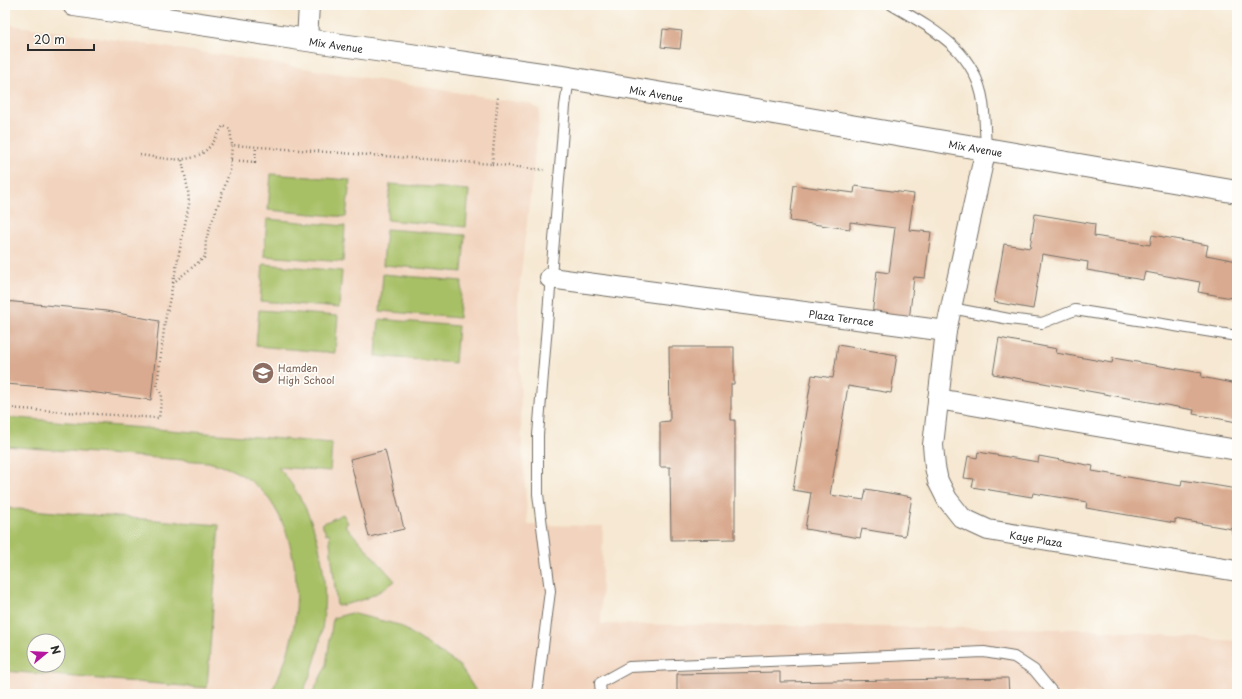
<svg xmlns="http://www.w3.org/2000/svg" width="1242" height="699" font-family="'Playpen Sans',sans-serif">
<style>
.built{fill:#f2d4be;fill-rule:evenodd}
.green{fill:#a7bf65;stroke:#697548;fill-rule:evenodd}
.building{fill:#d9aa8f}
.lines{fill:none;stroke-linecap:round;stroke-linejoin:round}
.lane-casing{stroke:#726d65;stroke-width:12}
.street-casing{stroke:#726d65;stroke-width:22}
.secondary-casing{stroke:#726d65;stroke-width:24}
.path{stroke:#726d65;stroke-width:2.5;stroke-dasharray:1 3;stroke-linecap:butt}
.lane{stroke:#fff;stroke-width:10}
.street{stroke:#fff;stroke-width:20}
.secondary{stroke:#fff;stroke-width:22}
.labels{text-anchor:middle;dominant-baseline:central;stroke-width:3.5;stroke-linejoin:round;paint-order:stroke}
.street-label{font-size:10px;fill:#2b2b2b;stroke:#fdfcf7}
.education-label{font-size:10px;fill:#785e54;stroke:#fdfcf7;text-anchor:start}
</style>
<rect width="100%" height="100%" fill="#fdfcf7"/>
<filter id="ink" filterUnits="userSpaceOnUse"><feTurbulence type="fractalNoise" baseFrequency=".025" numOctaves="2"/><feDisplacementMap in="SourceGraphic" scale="8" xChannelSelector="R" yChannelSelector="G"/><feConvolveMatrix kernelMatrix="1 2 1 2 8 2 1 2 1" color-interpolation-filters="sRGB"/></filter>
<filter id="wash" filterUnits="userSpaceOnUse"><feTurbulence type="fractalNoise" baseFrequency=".012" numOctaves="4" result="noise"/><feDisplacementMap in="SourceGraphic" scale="16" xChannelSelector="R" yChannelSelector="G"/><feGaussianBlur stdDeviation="0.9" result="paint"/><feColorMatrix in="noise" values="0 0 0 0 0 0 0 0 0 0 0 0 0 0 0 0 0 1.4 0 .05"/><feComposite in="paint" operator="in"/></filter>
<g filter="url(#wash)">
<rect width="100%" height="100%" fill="#f6e8d2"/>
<path class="built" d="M5,24L227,56L530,104L540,110L518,299L522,446L528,525L603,526L601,624L1086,629L1237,641V694H5ZM34,641H58V665H34Z"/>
<path class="green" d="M271,174L350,180L346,217L268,210Z
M390,184L469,190L466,227L387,220Z
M267,219L345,226L343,262L264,256Z
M386,229L465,235L462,272L383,265Z
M263,264L342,271L339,308L260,301Z
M383,274L462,281L459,318L380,311Z
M259,310L338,316L335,353L256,346Z
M379,319L458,326L455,363L376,356Z
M5,417L332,443L330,471L278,467C333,528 337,622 302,694H270C281,674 289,654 293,631C302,589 294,528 265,494C250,477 230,467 208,462L5,446Z
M5,508L219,525L207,688L5,671ZM34,641H58V665H34Z
M343,514L348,523L345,525L395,581C375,596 361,602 337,606L329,533L326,534L322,524Z
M351,613L399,625L459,665L478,694H312L326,666L333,618Z"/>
<g id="blocks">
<path class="building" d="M663,29L682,31L680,49L661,47Z
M794,185L854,193L855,186L914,194L909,230L931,232L925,278L914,277L909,321L872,316L877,271L889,273L895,228L850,222V229L790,221Z
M1035,214L1095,224L1094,236L1150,245L1152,235L1208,245L1206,255L1237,261V299L1198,292L1200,282L1145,272L1143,280L1087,270L1088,262L1042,254L1033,309L994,302L1004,244L1030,248Z
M5,301L107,311L159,321L151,400L58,388L5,384Z
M999,338L1057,349L1056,353L1112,363L1113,358L1202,373L1201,377L1237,384V422L1193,414L1194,410L993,374Z
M838,345L897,355L891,393L848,386L830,495L864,500L866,489L912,497L905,536L862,529L860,538L805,529L811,493L793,490L812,375L833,378Z
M669,347H734V384H731V420H735V539L671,540L670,467H660V422L670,421Z
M385,450L404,529L369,537L350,459Z
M978,452L1038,462L1039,456L1093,466L1092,471L1181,486L1182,480L1237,489V535L1232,534V529L1175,519V523L1086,508L1087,502L1033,493L1032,497L972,487L974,479L964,478L968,456L977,458Z
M780,672V682L1008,678L1009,694H677V674Z"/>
</g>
</g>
<g filter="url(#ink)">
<use href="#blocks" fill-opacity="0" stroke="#726d65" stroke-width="1"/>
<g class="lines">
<g class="lane-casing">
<path id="lane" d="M892,5C933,29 975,50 983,102C985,117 985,133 986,148
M951,308L1009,319L1042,323L1075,310L1237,336
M537,694L550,591L538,494V435L565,106L569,78
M601,694L600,683L629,667L984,652L1014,657L1034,670L1054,694"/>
</g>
<g class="street-casing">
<g id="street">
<path d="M307,40L309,5"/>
<path id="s1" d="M550,278L946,331L986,148"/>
<path id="s2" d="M946,331L933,445L935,467L938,481L947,499L962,518L988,530L1237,571"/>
<path d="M938,399L1237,450"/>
</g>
</g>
<g class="secondary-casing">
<g id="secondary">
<path id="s3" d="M74,5L307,40L569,78L1237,192"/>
</g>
</g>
<path class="path" d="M140,155C164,158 194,167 211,145C216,139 219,132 223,126L230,129L232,145
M231,160L255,162V164
M255,162L256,147
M492,164L544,170
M173,283L189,204L188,190L182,160
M5,408L159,418L162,395L157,387L165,321L173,283L205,257L206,239L230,171L232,145L492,164L498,95"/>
<use href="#lane" class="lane"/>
<use href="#street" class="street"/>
<use href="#secondary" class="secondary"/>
</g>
</g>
<defs>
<g id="school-disc" transform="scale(1.15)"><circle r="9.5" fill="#8d6e63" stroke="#fdfcf7"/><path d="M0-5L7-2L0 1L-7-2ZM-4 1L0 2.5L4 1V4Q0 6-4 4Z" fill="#fff"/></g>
</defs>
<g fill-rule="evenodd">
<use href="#school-disc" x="263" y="373"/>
</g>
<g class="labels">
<g class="street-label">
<text stroke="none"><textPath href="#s3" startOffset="265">Mix Avenue</textPath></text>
<text stroke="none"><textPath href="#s3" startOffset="589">Mix Avenue</textPath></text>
<text stroke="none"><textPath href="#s3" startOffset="913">Mix Avenue</textPath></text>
<text stroke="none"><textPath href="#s1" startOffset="294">Plaza Terrace</textPath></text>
<text stroke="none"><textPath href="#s2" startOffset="273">Kaye Plaza</textPath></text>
</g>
<g class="education-label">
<text x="278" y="367">Hamden<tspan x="278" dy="12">High School</tspan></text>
</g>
</g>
<rect width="1242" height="699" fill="none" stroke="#fdfcf7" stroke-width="20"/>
<g transform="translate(46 653) rotate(72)"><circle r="19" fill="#fdfcf7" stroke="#a9a8a5"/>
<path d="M0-3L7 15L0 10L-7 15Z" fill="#b5179e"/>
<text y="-6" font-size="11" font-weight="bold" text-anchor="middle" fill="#2b2b2b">N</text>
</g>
<path d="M28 44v6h66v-6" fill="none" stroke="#2b2b2b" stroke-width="2"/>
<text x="34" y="44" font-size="12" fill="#2b2b2b" stroke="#fdfcf7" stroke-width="3" paint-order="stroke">20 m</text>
</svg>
